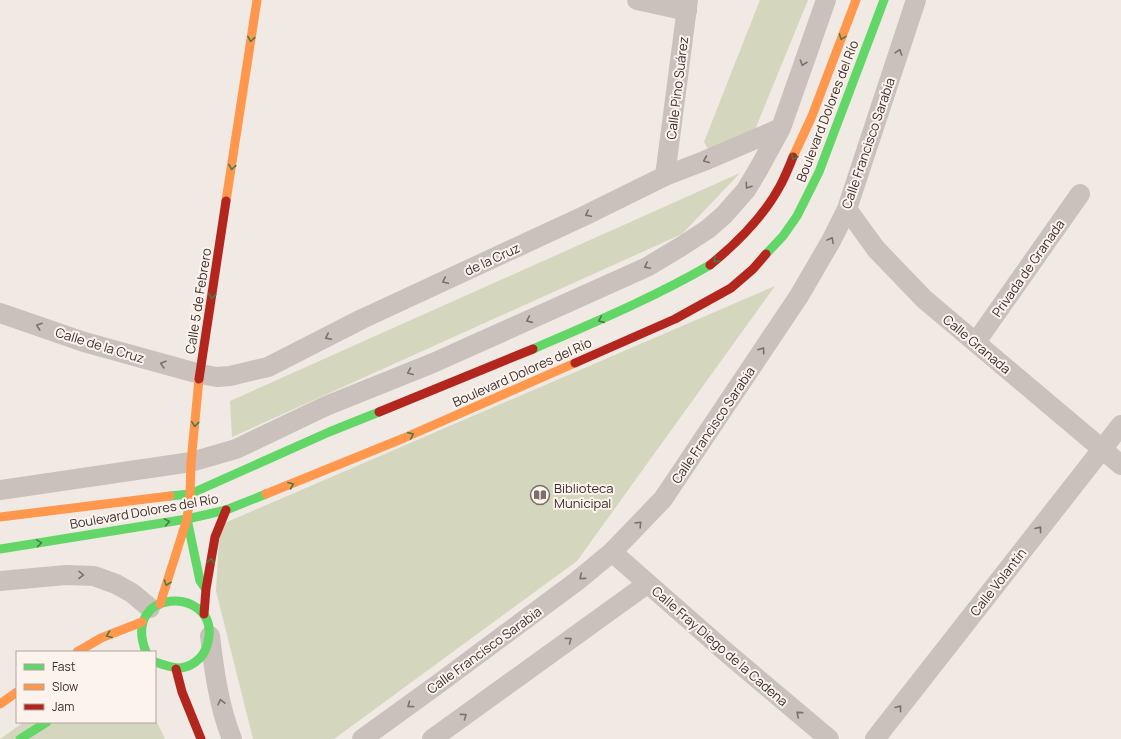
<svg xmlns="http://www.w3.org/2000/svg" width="1121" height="739" font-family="Manrope,sans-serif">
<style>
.green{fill:#d4d6bd}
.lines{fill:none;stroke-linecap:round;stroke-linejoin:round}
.street{stroke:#cac1bc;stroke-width:20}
.fast{stroke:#63d668;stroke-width:9}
.slow{stroke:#ff974d;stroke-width:9}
.jam{stroke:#b3261e;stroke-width:9}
.oneway{stroke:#4e7946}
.oneway2{stroke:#7c706c}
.labels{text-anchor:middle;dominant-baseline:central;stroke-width:4;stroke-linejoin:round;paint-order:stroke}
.street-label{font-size:13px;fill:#3c2d2a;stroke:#fcf3ed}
.poi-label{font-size:13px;fill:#3c2d2a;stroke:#fcf3ed;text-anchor:start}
</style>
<rect width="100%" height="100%" fill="#f0e9e4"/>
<path class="green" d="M760,0H808L754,132L710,152L704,142Z
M740,173L682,234L232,437L230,401Z
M775,286L577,561L334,739H253L216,591L220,525Z
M155,718L165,739H0L24,722H155Z"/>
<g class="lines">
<path class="street" d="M637,0L687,11
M665,176L688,0
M847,209L876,249L924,299L1121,465
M0,313L84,342L200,374L217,377L230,376L268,367L362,319L584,216L665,176L704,161L781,128
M976,342L1080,194
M0,490L191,462L236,449L326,406L433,363L647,267L682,246L708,229L724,215L746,190L758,170L781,128L826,0
M612,552L727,653L829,739
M0,581L66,575L94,576L116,584L132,593L150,608
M210,636C214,670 219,707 232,739
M362,739L434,687L577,581L612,552L663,499L799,296L831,241L847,209L916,0
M432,739L647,584
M875,739L1121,425"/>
<path class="fast" d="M766,254L783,236L797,216L819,172L884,0
M533,349C593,323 653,298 710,265
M170,496L190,494L329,432L379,412
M187,519L200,581L205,588
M0,549L187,519L226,510L266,494
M146,652C121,588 214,586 209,636C208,643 206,652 200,658C185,673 172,668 155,662
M20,739L47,722"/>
<path class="slow" d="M793,157L812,116L856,0
M226,201L257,0
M266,494L404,438L575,363
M0,517L170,496
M160,604L187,519L190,494L191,462L199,379
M77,652L101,638L142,622
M0,704L17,692"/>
<path class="jam" d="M710,265C737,243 764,216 780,186C785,177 789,167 793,157
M575,363L675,319L731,288L753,269L766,254
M199,379L226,201
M379,412L533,349
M204,614L206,589L215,537L226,510
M176,669L182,692L201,739"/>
</g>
<defs><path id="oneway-chevron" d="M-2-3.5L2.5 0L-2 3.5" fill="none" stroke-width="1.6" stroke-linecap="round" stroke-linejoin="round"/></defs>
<g class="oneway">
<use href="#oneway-chevron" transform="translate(842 37) rotate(110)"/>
<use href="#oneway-chevron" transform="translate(251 39) rotate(99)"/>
<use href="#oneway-chevron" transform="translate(794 157) rotate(115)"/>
<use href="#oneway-chevron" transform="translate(232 167) rotate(99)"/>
<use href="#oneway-chevron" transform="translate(716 260) rotate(138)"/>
<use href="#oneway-chevron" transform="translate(212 296) rotate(99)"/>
<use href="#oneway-chevron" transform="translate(601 320) rotate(156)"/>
<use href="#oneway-chevron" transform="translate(195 424) rotate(96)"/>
<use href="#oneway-chevron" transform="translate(411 435) rotate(-24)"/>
<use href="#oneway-chevron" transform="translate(291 485) rotate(-22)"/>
<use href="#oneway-chevron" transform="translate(167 522) rotate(-10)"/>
<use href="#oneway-chevron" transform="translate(39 543) rotate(-9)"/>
<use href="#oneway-chevron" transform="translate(211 561) rotate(-80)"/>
<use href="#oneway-chevron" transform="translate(167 583) rotate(109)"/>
<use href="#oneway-chevron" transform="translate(109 635) rotate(159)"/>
</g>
<g class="oneway2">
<use href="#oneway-chevron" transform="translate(899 52) rotate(-72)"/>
<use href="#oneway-chevron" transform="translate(803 63) rotate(109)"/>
<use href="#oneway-chevron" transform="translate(706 160) rotate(157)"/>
<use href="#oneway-chevron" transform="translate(748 186) rotate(124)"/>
<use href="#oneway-chevron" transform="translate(588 214) rotate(154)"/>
<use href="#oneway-chevron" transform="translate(831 240) rotate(-62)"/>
<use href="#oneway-chevron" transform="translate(647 266) rotate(153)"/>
<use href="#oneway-chevron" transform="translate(445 281) rotate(155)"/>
<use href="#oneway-chevron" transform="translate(529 320) rotate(156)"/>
<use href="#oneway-chevron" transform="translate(39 326) rotate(-161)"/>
<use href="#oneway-chevron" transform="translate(328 337) rotate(153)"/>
<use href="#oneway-chevron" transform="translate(762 350) rotate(-56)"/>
<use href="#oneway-chevron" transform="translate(163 364) rotate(-164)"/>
<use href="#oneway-chevron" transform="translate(410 372) rotate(158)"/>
<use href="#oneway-chevron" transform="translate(639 524) rotate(-46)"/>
<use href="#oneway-chevron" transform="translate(1039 529) rotate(-52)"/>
<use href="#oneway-chevron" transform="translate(81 575) rotate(2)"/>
<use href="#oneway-chevron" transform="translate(582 577) rotate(140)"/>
<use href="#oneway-chevron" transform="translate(569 640) rotate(-36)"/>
<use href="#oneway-chevron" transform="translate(221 702) rotate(-103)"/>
<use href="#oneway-chevron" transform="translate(410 705) rotate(144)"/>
<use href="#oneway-chevron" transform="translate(899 708) rotate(-52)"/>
<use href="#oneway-chevron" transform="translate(799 714) rotate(-140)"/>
<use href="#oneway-chevron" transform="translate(464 716) rotate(-36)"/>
</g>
<defs>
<g id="library-ring" transform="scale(1)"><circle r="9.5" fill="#fcf3ed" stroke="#7b6f6b" stroke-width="1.5"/><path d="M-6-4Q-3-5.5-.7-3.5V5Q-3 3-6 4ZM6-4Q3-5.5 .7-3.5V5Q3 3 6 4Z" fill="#7b6f6b"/></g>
</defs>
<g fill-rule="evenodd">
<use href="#library-ring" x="540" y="495"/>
</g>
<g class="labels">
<g class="street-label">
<text transform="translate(677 88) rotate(-83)">Calle Pino Suárez</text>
<text transform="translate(827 111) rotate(-69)">Boulevard Dolores del Río</text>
<text transform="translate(868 143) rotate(-71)">Calle Francisco Sarabia</text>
<text transform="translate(492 259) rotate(-25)">de la Cruz</text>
<text transform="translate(1028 268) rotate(-55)">Privada de Granada</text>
<text transform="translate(198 301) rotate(-81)">Calle 5 de Febrero</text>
<text transform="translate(977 344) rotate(40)">Calle Granada</text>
<text transform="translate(100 345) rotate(17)">Calle de la Cruz</text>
<text transform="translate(522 372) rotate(-24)">Boulevard Dolores del Río</text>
<text transform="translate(713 425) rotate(-56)">Calle Francisco Sarabia</text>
<text transform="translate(144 511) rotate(-10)">Boulevard Dolores del Río</text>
<text transform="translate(998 582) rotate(-52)">Calle Volantín</text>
<text transform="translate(720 646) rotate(41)">Calle Fray Diego de la Cadena</text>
<text transform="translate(484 650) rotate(-36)">Calle Francisco Sarabia</text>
</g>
<g class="poi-label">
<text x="554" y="488">Biblioteca<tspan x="554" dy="15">Municipal</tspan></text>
</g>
</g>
<rect x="16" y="651" width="140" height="72" fill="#fcf3ed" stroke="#afa49f"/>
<rect x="24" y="664" width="20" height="6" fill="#63d668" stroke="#afa49f"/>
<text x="52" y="671" font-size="12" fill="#3c2d2a">Fast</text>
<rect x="24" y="684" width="20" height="6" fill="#ff974d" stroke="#afa49f"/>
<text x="52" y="691" font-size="12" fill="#3c2d2a">Slow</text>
<rect x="24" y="704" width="20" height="6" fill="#b3261e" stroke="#afa49f"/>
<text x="52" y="711" font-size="12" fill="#3c2d2a">Jam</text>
</svg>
